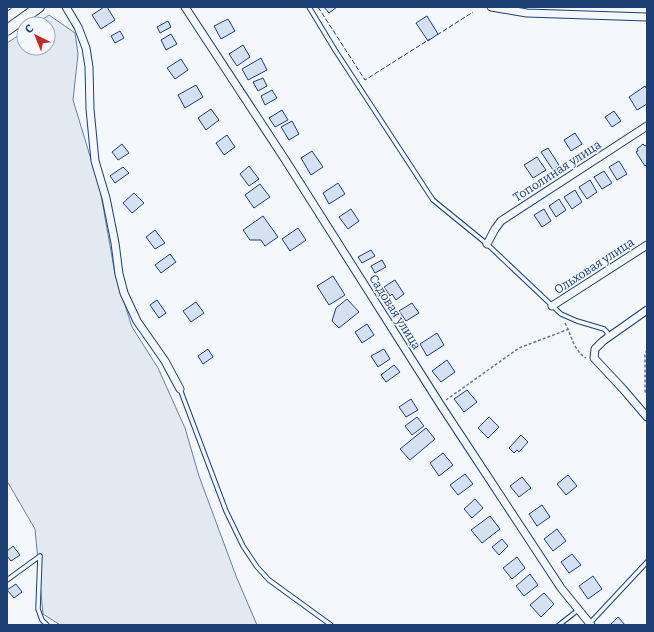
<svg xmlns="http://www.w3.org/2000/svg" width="654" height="632" font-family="Bitter,serif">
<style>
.green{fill:#e3e9f0;stroke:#687fa3}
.building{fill:#d5e0f0;stroke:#1d3f73}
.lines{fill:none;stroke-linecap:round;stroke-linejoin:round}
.lane-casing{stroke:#1d3f73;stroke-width:5.5}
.street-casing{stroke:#1d3f73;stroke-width:9}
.secondary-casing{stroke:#1d3f73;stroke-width:12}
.path{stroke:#5e769c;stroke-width:1.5;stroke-dasharray:3 2;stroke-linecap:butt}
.lane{stroke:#f4f7fb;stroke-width:3.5}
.street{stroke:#f4f7fb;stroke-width:7}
.secondary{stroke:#f4f7fb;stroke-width:10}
.fence{stroke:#1d3f73;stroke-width:1;stroke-dasharray:5 2;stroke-linecap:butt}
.labels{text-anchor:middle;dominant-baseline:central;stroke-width:3;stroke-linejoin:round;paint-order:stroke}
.street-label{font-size:12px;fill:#1d3f73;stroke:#f4f7fb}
</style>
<rect width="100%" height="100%" fill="#f4f7fb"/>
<path class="green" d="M49,15L75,33L78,54L73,100L100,189L115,274L132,327L158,368L185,428L199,476L236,576L257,625H60L43,614L35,529L7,481V43L24,32V48H48V24H36Z"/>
<path class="building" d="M104,7H107L115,20L101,29L92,15Z
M324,7H337L329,13Z
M427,16L438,34L428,41L416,23Z
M228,19L235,31L221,39L214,26Z
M168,21L171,27L160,33L157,27Z
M120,31L124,38L115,43L111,36Z
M171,34L177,44L166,50L161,40Z
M243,45L250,57L237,66L229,54Z
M261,58L267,70L248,80L242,69Z
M181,59L188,70L175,79L167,68Z
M263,78L267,86L258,91L253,82Z
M196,85L203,97L185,108L178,95Z
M645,86L647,89V104L637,110L629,97Z
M272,90L277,98L265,105L261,96Z
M211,109L219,120L206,130L198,118Z
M282,110L288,120L275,127L269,118Z
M614,111L621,121L612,127L605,117Z
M292,121L299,134L289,140L281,127Z
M575,133L582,144L571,151L564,140Z
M227,135L235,147L224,155L216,143Z
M122,144L129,153L118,160L112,152Z
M643,144L645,146L647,145V164L645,166L636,152L638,151L637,149Z
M548,148L559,165L553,170L541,152Z
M312,151L323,167L311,175L301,158Z
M537,157L546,170L533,178L524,165Z
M619,161L627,174L617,180L609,167Z
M249,166L259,179L249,186L240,174Z
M123,167L129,173L115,183L110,176Z
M604,171L612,183L602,189L594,177Z
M590,180L597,192L587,199L579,187Z
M338,183L345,194L329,204L323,193Z
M260,184L270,197L254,208L245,195Z
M575,190L582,202L572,209L564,197Z
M134,193L144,203L132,213L123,203Z
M559,199L566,210L556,217L549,206Z
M351,209L359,221L348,229L339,217Z
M544,209L551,221L542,227L534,215Z
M263,216L278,237L265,246L261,240H250L243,230Z
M298,228L306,240L290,251L282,239Z
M155,230L165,243L155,249L146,237Z
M371,250L375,256L362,263L358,257Z
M170,254L176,262L161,273L155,265Z
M382,260L386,267L375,273L371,266Z
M333,276L345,295L329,305L317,286Z
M395,280L404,294L396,300L392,294L390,296L384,287Z
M347,299L359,312L339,328L332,321L336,308Z
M157,300L166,313L159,318L150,305Z
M196,302L204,313L191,322L183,311Z
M412,303L419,313L406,321L399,311Z
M367,324L374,335L362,343L355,332Z
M437,333L444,345L427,356L420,344Z
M208,349L213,357L203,364L198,356Z
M384,349L390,359L378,367L371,356Z
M447,360L455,372L441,382L432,371Z
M394,365L400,372L386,382L381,375Z
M467,390L477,402L464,412L454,399Z
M411,399L418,410L406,417L399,407Z
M417,417L424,426L412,435L405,426Z
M489,417L499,427L488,438L478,428Z
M426,428L435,439L410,460L400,449Z
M521,435L528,442L519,452L517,450L514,453L509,448Z
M443,453L453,465L439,476L430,463Z
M465,474L473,484L458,495L450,485Z
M568,475L577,486L566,495L557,484Z
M522,477L531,488L519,497L510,486Z
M475,499L483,508L472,518L464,509Z
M542,505L550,517L537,526L529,514Z
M490,516L500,529L482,543L471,530Z
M557,529L566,541L553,551L544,539Z
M502,539L508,546L499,555L492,547Z
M13,546L20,555L11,561L7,556V551Z
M572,554L581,565L569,573L561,562Z
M517,557L525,568L512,579L503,568Z
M530,574L538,585L524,596L516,586Z
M593,576L602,589L588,599L579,586Z
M16,584L22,592L14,598L7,590Z
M544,593L554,604L541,617L530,605Z
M618,617L625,625H610Z"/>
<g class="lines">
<g class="lane-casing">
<path id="lane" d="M309,7L335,50L433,200L487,244L561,314L577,321L604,329L607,332L608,338
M180,389L226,511L243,546L257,567L269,580L331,625
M40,556L38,609L42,620L47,625
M7,580L40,556
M590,623L647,562
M559,625L578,610"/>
</g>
<g class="street-casing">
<path id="street" d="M66,7L78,27L86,48L89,67L90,109L95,161L106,198L115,243L119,274L124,293L137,321L165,361L180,389
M185,7L286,161L440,404L561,588L591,625
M491,7L527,13L647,17
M487,244L495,229L501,221L647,126
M552,306L647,245
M647,310L603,341L595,349L594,358L623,389L647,417"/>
</g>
<g class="secondary-casing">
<path id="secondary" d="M7,30L39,7"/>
</g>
<path class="path" d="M565,323C572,336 573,350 586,358
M647,350L645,355V391L647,396
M446,400L519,348L569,329"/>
<use href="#lane" class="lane"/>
<use href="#street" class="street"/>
<use href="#secondary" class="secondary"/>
<path class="fence" d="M318,7L365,80L430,39
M7,11L14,7
M437,35L473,12"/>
</g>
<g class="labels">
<g class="street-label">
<text transform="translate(557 171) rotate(-33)">Тополиная улица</text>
<text transform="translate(594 266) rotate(-33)">Ольховая улица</text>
<text transform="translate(395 312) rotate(58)">Садовая улица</text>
</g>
</g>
<rect width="654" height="632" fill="none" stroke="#1d3f73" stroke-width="16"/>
<g transform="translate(36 36) rotate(317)"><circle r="19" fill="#f4f7fb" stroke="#9eadc5"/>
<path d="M0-3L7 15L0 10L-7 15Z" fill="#c62828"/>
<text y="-6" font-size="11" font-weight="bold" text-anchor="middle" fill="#1d3f73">С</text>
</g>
</svg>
